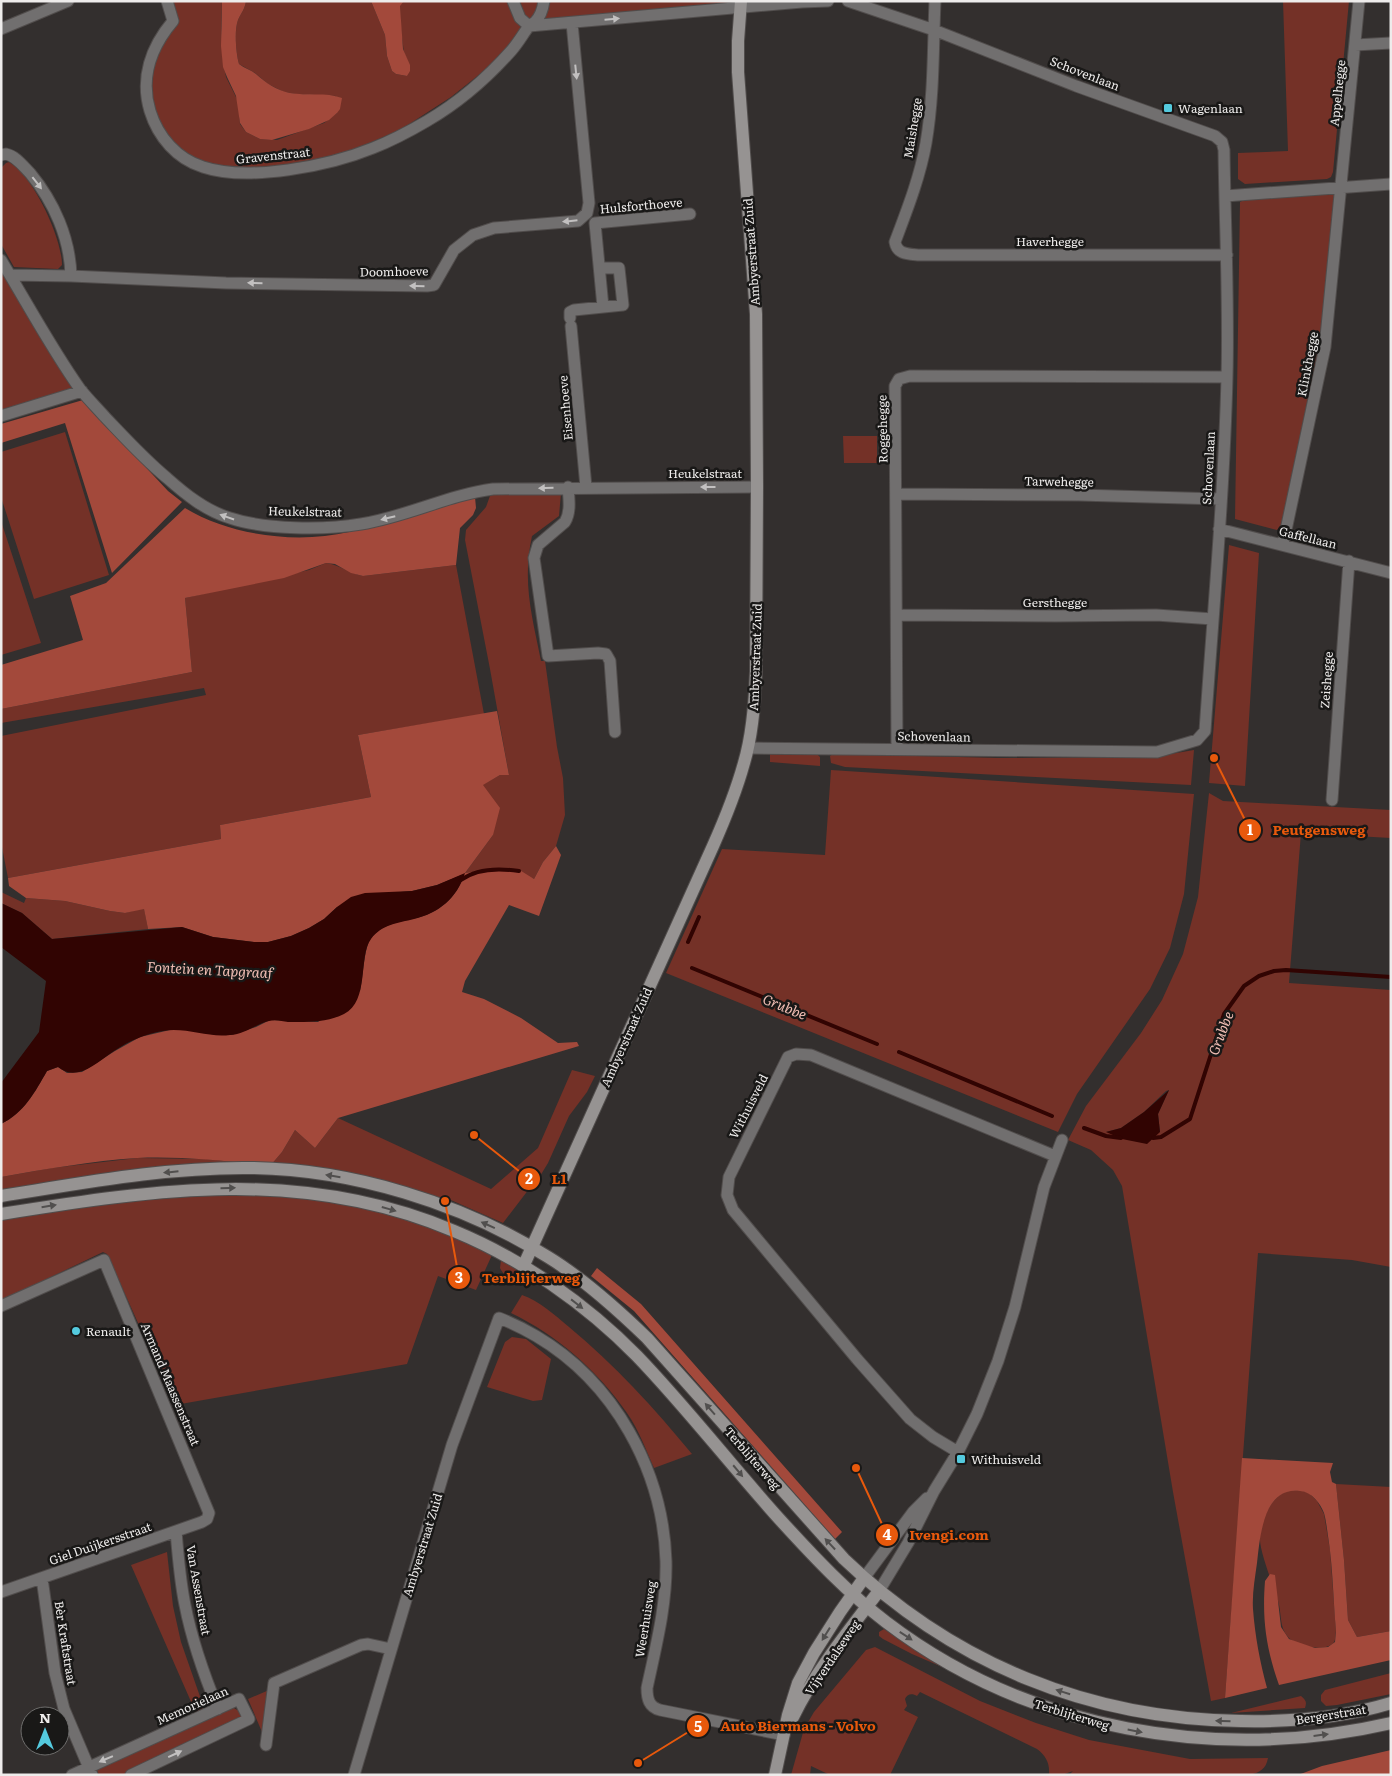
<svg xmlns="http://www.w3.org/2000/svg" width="1392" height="1776" font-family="Literata,serif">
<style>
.green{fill:#743127;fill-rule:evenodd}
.forest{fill:#a3493b}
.water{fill:#310402}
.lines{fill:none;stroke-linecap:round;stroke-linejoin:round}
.stream{stroke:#310402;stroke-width:4}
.street-casing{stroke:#514d4c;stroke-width:13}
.secondary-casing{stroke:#514d4c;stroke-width:14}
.street{stroke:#716f6f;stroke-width:11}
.secondary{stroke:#969392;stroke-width:12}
.oneway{fill:#c2c0c0}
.oneway2{fill:#514f4e}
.poi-dot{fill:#54cade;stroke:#191817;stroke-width:2}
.labels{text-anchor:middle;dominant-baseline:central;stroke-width:5;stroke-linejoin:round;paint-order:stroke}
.street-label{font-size:12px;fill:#eeeceb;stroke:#191817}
.poi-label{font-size:12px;fill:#eeeceb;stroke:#191817;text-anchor:start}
.water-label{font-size:14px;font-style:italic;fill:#f1beb4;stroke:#191817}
.leader{fill:none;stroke:#e8590c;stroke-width:2}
.callout-dot{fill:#e8590c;stroke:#191817;stroke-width:2}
.mark-label{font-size:15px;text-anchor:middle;font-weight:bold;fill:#fff}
.callout-label{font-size:14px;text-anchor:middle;font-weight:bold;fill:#e8590c;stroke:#191817;stroke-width:5;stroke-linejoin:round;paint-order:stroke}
</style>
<rect width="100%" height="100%" fill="#332f2e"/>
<path class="green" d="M172,1H222L221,28L223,62L226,77L238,101L240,124L246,132L260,139L277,140L324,123L337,113L336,96L296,94L284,92L268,84L255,73L239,64C236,54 234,30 238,20C241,13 245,9 246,1H371L385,35L387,56L392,71L396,74L407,76C412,59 404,60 403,45C401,32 400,19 400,5L404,1H729L728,3L545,23L517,37L490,66L451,97L400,130L355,149L310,162L273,167L238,168L213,166L190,157L167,137L155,113L149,87L154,57L166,36L179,21Z
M1283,1H1349L1333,172L1331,177L1327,179L1245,184L1238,179V153L1288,151Z
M9,162C33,175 62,238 62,265L58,269L14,267L1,244V168L6,163Z
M1335,193L1327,302L1291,492C1288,505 1286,520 1277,530L1235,519L1240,202L1246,199Z
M1,271L73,389L1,411Z
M65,432L109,575L34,599L1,497V452Z
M843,436H877V463H844Z
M491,493H561L559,516L532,536C522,582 532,616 541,661H545L557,747L563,778L565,815L556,846L543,862L534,879L497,868L465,873L493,835L482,785L500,775H509L490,669L465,540L466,530L486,507Z
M1,521L41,643L1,655Z
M1229,545L1259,553L1245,786L1209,783Z
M326,563C340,565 349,573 363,576L456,565L484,714L358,735L371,797L220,825L221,839L8,878L1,842V736L206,695L204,688L1,723V709L192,672L185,598L309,570Z
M1194,750L1191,785L845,767L831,763L830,756L833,754L999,758L1153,757Z
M770,754H817L820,757V766L770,762Z
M831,770L1194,794L1184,894L1170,948L1150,989L1077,1094L1058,1132L666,973L722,849L825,855Z
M1209,793L1223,801L1391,810V838L1301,833L1289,983L1391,990V1267L1352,1260L1258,1253L1225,1698L1211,1701L1173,1492L1122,1186L1113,1170L1091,1150L1068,1140L1086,1106L1141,1033L1162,1000L1183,954L1198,897ZM1169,1090L1158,1114L1160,1132H1106L1121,1128L1144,1112L1166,1091Z
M1,892L24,903L26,898L65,901L110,911L125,913L144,908L148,929L52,939L22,913L1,903Z
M572,1070L595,1076L587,1092L569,1116L548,1163L537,1181L529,1189L503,1223L444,1197L441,1202L270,1166L1,1191V1177L52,1168L137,1158L206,1159L270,1166L282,1152L295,1130L315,1148L338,1118L491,1189L538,1148Z
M235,1192C260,1194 286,1193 311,1197C374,1205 436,1228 492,1255L476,1290L438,1276L407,1364L175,1405L107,1254L103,1252L1,1301V1219L82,1206Z
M501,1260L533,1279C524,1293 505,1279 500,1268Z
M522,1295C539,1301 555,1315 569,1327C615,1365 654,1408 692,1454L654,1468C646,1450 639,1430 627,1413C598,1371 557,1335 511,1313Z
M512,1337L526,1339L551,1359L542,1400L533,1401L487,1387L505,1342Z
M1336,1484L1391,1487V1631L1357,1637L1348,1620L1344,1560Z
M1300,1490L1309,1493L1317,1501L1324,1514L1330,1550L1336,1631C1335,1634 1336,1639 1334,1642C1327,1653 1295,1646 1288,1637C1279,1627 1282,1614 1278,1601C1274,1587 1259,1550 1260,1538C1260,1521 1271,1496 1288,1491C1292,1490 1297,1491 1300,1490Z
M167,1552L173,1606L181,1642L204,1708L196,1713L131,1565Z
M884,1629L942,1667L912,1654L883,1639L879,1636V1632Z
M875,1647L980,1701L1036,1723L1089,1740L1190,1759L1268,1758C1266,1769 1260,1772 1250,1775H1069L1073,1771L1062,1775H1049C1050,1763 1046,1756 1037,1749L920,1692L917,1696C912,1693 907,1694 905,1699L907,1706L904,1710L918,1717L890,1775H830L811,1766L810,1775H791L804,1729L814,1712L866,1650Z
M1391,1673V1694L1337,1705L1326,1706L1321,1701V1695L1325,1690Z
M269,1690L262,1731V1732L248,1699Z
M1301,1696C1306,1700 1307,1702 1305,1708L1231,1713Z
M232,1707L241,1712L242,1718L238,1723L123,1775H99L96,1768Z"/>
<path class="forest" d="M222,1H246C245,9 241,13 238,20C234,30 236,54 239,64C244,68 251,70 256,74C266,83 276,90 290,93C307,96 326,92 342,98L340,109L337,113L329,120L309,129L272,140L260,139L246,132L240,123L236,96L227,77L223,67L221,46Z
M371,1H404L400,6L403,49L410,65V71L407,76L396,74L392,71L387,56L385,35Z
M83,400L168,491L182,502L112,573L65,423L1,443V424Z
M475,497L476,508L473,515L460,528L456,565L363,576L351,573L335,564L326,563L284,578L185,598L192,672L1,709V665L83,640L70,596L106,583L185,508C231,536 297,544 349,532Z
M497,711L509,775H500L483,785L500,808L493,835L465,873L497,868L518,869L534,879L543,862L556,846L561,855L539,916L509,905L465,981L462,992L484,999L521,1018L558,1043L577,1042L579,1046L338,1118L315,1148L295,1130L282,1152L270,1166C226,1161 181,1156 137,1158C92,1161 46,1169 1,1177V1124C24,1113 35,1092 47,1071L58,1067L67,1073L82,1072L115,1051L140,1037L170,1030H189L216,1035H231L256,1027L270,1020L318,1022L360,991C363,979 364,947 371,938C382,925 396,922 412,919C437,914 457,899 464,874L437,885L412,891L389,893L337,907L324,919L309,928L291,936L268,942H254L213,937L182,927L148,929L144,909L125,913L110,911L65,901L26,898L9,886L8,878L221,839L220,825L371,797L358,735Z
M597,1268L641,1304L842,1532L835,1539L634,1311L591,1276Z
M1242,1458L1333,1463L1330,1472L1332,1482L1336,1484L1344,1560L1348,1620L1357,1637L1391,1631V1660L1279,1685C1266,1648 1262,1620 1265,1581L1270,1574L1275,1575L1281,1627L1289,1639L1315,1648L1328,1647L1335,1642L1336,1631C1333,1599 1333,1567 1328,1536C1327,1529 1326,1520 1324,1513C1320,1503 1312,1492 1300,1491C1263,1486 1260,1538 1257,1563C1255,1578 1252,1594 1253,1609C1255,1636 1260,1662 1267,1688L1225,1698Z
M1391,1750V1775H1298L1322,1766Z"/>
<path class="water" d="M465,873C457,898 439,913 414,919C398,923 382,924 371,939C358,956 370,1001 344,1014C326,1023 307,1022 288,1022C282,1021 275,1019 269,1021C256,1024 245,1034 230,1035C208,1038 186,1027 163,1031C145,1034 129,1041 114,1051C105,1057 90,1070 79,1072C70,1074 65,1072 58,1067L47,1071C35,1092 24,1113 1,1124V1083L39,1032L46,981L1,947V903L22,913L52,939L182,927L213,937L254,942H268L291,936L309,928L324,919L337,907L351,897L365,893L412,891L437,885Z
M1169,1090L1158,1114L1160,1132L1147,1144L1122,1139L1106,1132L1121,1128L1144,1112Z"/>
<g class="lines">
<path class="stream" d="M461,880C477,868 499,868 519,871
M688,942L699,917
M692,968L877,1044
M899,1052L1052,1116
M1084,1128L1106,1136L1121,1138
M1153,1138L1161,1137L1190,1119L1224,1014L1244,986L1259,976L1274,971L1286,970L1391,977"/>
<g class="street-casing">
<path id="street" d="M167,1L173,21C151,47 140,78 150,111C158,137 177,159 203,167C248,182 329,166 373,148C391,141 410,131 427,121C458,103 487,78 511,51C518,43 523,34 529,26C530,24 533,24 535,22C540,17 543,8 544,1
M513,1L520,18L529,26
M935,1C933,49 934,96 926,143C920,177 907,210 895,242C897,254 907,254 918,255H1227
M529,26L802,2L828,1
M1,29L68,1
M1355,45L1391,43
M1,155L6,154C16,156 23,166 30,173C54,202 70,238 71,276
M1225,196L1391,184
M595,223L690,214
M595,223L603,307
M1,260C27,303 51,348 80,389C88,399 97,408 105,417C125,438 144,459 167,478C185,494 206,511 230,518C266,530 325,530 361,524C406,517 448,495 493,489L757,487
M11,275L71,276L226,283L427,286L434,285L454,250L473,235L494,228L578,221L587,213L589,203L572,23
M570,318V312L574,310L623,305L619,268H600
M571,326L586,487
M1,416L82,391
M568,487C569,499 571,512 565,522L538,545L534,558L548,656L598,653L606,654L610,661L615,732
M897,494L1079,495L1220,499
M1219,529L1391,573
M1283,544L1325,347L1359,1
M898,615L1056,616L1156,615L1213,619
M748,748L1157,752L1197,740L1205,731C1213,613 1224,495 1227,377C1229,301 1225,226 1224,150L1222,142L1215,136L1076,86L934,30L848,1
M897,749L895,386L899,379L910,376L1227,377
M1332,800L1349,561
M1,1306L104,1260L209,1513L207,1519L202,1522L1,1592
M958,1452L933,1437L910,1419L857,1359L733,1210L727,1195L729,1177L788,1057L796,1054L811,1055L1055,1156
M176,1531C178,1556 180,1581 185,1605C192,1641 204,1675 218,1709
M42,1578L55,1673L64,1709L92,1775
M864,1578L913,1512L927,1498
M879,1591L908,1543L934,1491L958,1452L977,1414L998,1361L1015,1307L1044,1187L1062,1140
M266,1745L274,1683L361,1645L368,1644L391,1649
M72,1775L239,1699L249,1719L131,1775
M354,1775L452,1445L499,1318C512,1323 524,1329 536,1336C614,1382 663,1470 666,1561C667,1604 656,1646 647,1688C647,1699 649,1707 660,1710L784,1735"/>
</g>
<g class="secondary-casing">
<path id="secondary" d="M1,1196C83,1183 166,1167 250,1168C351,1169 462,1203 548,1257C584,1279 617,1309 647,1338L844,1559C954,1664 1089,1719 1241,1721C1291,1722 1342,1718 1391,1703
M1,1214C158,1189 303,1167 454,1231C522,1259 586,1304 637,1356C688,1409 733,1468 783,1523C815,1558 848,1593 886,1622C1029,1731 1218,1763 1391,1723
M523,1267L713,846C725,819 736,792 744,763C753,733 755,701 756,671L757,487L756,314L738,72V41L741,1
M793,1717C815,1672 849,1630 879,1591
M775,1775L788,1715L798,1683L814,1653L840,1612L864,1578"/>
</g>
<use href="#street" class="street"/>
<use href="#secondary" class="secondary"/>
</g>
<defs><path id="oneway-solid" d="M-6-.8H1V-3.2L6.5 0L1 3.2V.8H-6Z" transform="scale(1.25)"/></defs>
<g class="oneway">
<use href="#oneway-solid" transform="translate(612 19) rotate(-5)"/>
<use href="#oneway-solid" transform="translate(576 72) rotate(84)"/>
<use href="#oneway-solid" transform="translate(37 183) rotate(52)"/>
<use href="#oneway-solid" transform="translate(570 221) rotate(174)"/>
<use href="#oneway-solid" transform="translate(255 283) rotate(-179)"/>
<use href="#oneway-solid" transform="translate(417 286) rotate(-179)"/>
<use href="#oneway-solid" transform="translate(708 487) rotate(180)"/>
<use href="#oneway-solid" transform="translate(546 488) rotate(179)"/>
<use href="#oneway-solid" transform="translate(227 517) rotate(-161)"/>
<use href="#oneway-solid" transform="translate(388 518) rotate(166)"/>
<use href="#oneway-solid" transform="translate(175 1754) rotate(-25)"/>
<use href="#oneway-solid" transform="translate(106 1759) rotate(157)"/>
</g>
<g class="oneway2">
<use href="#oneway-solid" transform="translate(171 1172) rotate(174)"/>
<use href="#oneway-solid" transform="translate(333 1176) rotate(-171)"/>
<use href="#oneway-solid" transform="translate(228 1188) rotate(-1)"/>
<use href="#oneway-solid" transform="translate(49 1206) rotate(-9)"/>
<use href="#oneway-solid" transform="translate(389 1209) rotate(16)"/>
<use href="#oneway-solid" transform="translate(488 1225) rotate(-156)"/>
<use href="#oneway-solid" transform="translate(577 1304) rotate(38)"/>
<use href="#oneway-solid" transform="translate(710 1409) rotate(-131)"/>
<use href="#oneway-solid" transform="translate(738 1471) rotate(50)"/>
<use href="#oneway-solid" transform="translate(830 1544) rotate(-133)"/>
<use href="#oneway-solid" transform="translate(826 1634) rotate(122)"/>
<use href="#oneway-solid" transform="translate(906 1636) rotate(33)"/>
<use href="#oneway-solid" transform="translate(1063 1692) rotate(-162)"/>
<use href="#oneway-solid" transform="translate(1223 1721) rotate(-178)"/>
<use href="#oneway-solid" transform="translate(1135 1731) rotate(11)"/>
<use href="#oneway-solid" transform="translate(1321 1735) rotate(-7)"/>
</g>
<g class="poi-dot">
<rect x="1163" y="103" width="10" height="10" rx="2.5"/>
<circle cx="76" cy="1331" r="5"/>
<rect x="956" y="1454" width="10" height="10" rx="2.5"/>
</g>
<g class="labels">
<g class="street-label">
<text transform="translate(1085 73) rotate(21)">Schovenlaan</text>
<text transform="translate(1337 93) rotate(-84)">Appelhegge</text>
<text transform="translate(912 128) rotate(-81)">Maishegge</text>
<text transform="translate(273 155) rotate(-6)">Gravenstraat</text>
<text transform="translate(641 205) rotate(-5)">Hulsforthoeve</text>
<text x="1050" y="241">Haverhegge</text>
<text transform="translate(751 252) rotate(-94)">Ambyerstraat Zuid</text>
<text transform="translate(394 271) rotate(-1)">Doomhoeve</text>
<text transform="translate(1307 364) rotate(-79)">Klinkhegge</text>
<text transform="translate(565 408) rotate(-95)">Eisenhoeve</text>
<text transform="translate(882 429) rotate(-91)">Roggehegge</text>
<text transform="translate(1208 468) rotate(-87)">Schovenlaan</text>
<text x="705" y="473">Heukelstraat</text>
<text transform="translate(1059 481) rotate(1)">Tarwehegge</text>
<text transform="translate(305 511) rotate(1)">Heukelstraat</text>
<text transform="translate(1308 537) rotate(14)">Gaffellaan</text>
<text x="1055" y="602">Gersthegge</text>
<text transform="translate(755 657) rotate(-88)">Ambyerstraat Zuid</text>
<text transform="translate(1326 680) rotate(-86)">Zeishegge</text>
<text transform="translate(934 736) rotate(1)">Schovenlaan</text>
<text transform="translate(626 1037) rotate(-66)">Ambyerstraat Zuid</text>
<text transform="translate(748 1106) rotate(-63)">Withuisveld</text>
<text transform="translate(171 1384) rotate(67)">Armand Maassenstraat</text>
<text transform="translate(753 1458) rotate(49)">Terblijterweg</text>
<text transform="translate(100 1543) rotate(-19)">Giel Duijkersstraat</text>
<text transform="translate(422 1545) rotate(-73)">Ambyerstraat Zuid</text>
<text transform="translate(199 1590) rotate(80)">Van Assenstraat</text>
<text transform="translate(645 1619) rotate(-81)">Weerhuisweg</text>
<text transform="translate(66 1643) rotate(81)">Bèr Kraftstraat</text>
<text transform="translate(832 1657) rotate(-56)">Vijverdalseweg</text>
<text transform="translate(192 1705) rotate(-24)">Memorielaan</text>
<text transform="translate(1072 1714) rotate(17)">Terblijterweg</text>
<text transform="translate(1331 1714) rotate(-9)">Bergerstraat</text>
</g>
<g class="poi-label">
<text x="1178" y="108">Wagenlaan</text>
<text x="86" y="1331">Renault</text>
<text x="971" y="1459">Withuisveld</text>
</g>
<g class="water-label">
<text transform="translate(210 969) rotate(3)">Fontein en Tapgraaf</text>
<text transform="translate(785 1006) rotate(22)">Grubbe</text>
<text transform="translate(1220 1033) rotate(-69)">Grubbe</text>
</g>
</g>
<path class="leader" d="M1214 758L1250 830M474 1135L529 1179M445 1201L459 1278M856 1468L887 1535M638 1763L698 1726"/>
<g class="callout-dot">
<circle cx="1214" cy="758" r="5"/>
<circle cx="474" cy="1135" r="5"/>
<circle cx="445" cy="1201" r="5"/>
<circle cx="856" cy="1468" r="5"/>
<circle cx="638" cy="1763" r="5"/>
<circle cx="1250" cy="830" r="12"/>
<circle cx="529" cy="1179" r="12"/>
<circle cx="459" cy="1278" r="12"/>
<circle cx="887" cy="1535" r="12"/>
<circle cx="698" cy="1726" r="12"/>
</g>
<g class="mark-label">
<text x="1250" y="835">1</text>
<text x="529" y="1184">2</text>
<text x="459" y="1283">3</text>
<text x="887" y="1540">4</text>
<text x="698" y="1732">5</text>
</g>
<g class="callout-label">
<text x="1319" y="835">Peutgensweg</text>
<text x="559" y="1184">L1</text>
<text x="531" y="1283">Terblijterweg</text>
<text x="949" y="1540">Ivengi.com</text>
<text x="798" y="1731">Auto Biermans - Volvo</text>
</g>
<rect width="1392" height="1776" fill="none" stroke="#eeeceb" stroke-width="5"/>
<g transform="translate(45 1731)"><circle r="24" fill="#191817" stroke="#6e6d6c"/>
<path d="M0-4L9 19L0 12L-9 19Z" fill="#54cade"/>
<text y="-8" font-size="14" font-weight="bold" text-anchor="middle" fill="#eeeceb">N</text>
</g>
</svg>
